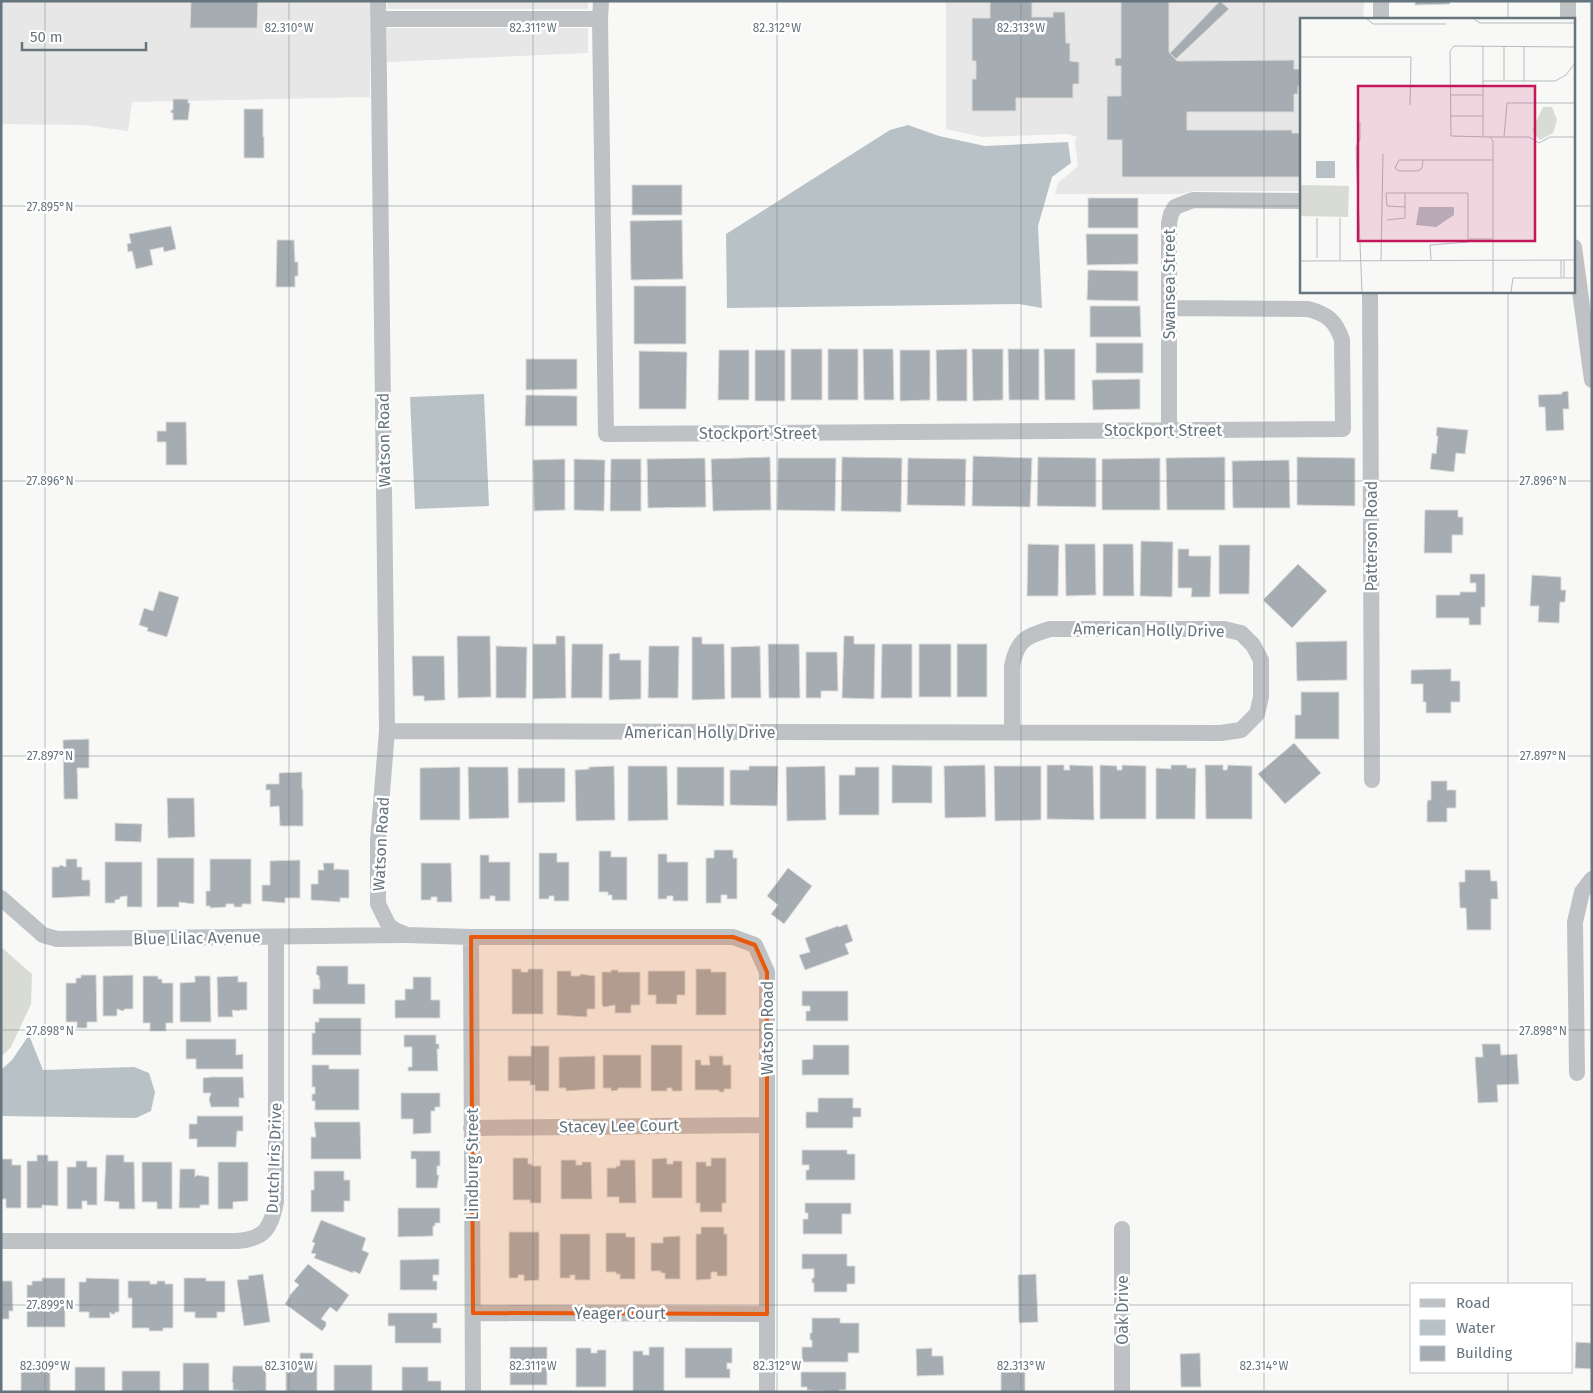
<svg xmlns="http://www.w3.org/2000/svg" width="1593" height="1393" font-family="'Fira Sans',sans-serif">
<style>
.built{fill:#e6e7e6}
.green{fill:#d8dcd5}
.water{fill:#b8c2c6}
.building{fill:#a6adb2;stroke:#dadad8}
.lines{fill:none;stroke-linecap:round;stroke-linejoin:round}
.street{stroke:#bec2c5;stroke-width:16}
.marked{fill:#e8590c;fill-opacity:0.2;stroke:#e8590c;stroke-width:4;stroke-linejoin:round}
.ticks{fill:none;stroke:#66747d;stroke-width:1;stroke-opacity:0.45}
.labels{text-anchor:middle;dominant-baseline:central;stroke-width:5;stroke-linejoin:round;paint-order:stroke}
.street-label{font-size:16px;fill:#66747d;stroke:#fff}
.inset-road{fill:none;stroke:#b5bbbf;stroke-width:1}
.view{fill:#c2185b;fill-opacity:0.15;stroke:#c2185b;stroke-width:2.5}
.inset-edge{fill:none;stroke:#66747d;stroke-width:2.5}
.ticks-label{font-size:12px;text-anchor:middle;fill:#66747d;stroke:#fff;stroke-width:5;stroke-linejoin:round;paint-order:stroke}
</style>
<rect width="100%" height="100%" fill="#f8f8f6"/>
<path class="built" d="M1,1H370V97L132,102L128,131L84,125L1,124Z
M387,1H588V9H387Z
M946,1H1364L1363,19H1302V191H1193L1181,194H1055L1058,183L1078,166L1075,141L1077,137L1068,134L982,137L946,129Z
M387,28H588V53L387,62Z"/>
<path class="green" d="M1,947L32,974L31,1004L11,1047L1,1057Z"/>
<path class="water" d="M908,125L939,136L985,146L1068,142L1071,163L1052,177L1038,226L1042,308L1019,304L727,308L726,234L890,130Z
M484,394L489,506L415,509L410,397Z
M29,1035L43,1070L134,1067L149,1073L155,1092L151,1111L136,1118L1,1116V1070L12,1060Z"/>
<path class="building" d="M191,1H258L257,28H190Z
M990,1H1032V17H1053V12H1065L1066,43H1070V61L1079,62V84H1073V98H1016V111H972V79H976V61H972V18H990Z
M1121,1H1169V52L1177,61L1294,60V69H1302V86H1298V94H1294V112H1187V130H1292V133H1300V143H1302L1301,177H1122V140H1107V96H1121V66H1115V58H1121Z
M1220,1L1229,9L1176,59L1170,53Z
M1415,1H1450V4L1415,5Z
M173,99H188V103H190L188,120H173V113H171V110H173Z
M244,109H263V137H264V158H244Z
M632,185H682V215H632Z
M1088,198H1138V228H1088Z
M682,220L683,279L631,280L630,221Z
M171,226L176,249L164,252L163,247L150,250L153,265L136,269L132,251L128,252L127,244L131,243L129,234Z
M1086,234H1138V264L1087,265Z
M277,240H294L295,262H298V276H295V287H276Z
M1088,270L1138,271V301L1087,300Z
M634,286H686V344H634Z
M1090,306H1140L1141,337H1090Z
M1096,343H1143V373H1096Z
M791,349H822V400H791Z
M828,349H858V400H828Z
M863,349H893L894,400H864Z
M967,349V401H937L936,350Z
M972,349H1003V400L973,401Z
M1008,349H1039V400H1009Z
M1044,349H1075V400H1045Z
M719,350H749V400H718Z
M755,350H785V401H755Z
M900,350H930V400L900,401Z
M639,351L687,352L686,409H639Z
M526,359H577V389L526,390Z
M1140,379V409L1093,410L1092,380Z
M1568,391L1569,409H1563L1564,430L1546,431L1545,407H1539L1538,395L1562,394V392Z
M526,395L577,396V426H525Z
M166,422H186L187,465H166V442H157V431H166Z
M1437,427L1468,430L1465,454L1456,453L1454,472L1430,469L1432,453L1436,454L1438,436H1436Z
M973,456L1032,458L1030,507L972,506Z
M770,457L771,510L713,511L711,459Z
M842,457L902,458L901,512L841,511Z
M1038,457L1096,458V507L1037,506Z
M1225,457V510H1167L1166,458Z
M1297,457L1355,458V506L1297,505Z
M705,458L706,507L648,508L647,459Z
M778,458H836L835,511L777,510Z
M908,458L966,459L965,506L907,505Z
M1160,458V510H1102V459Z
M565,459V510L534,511L533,460Z
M574,459L605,460L604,511L574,510Z
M611,459H641V511H610Z
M1289,460L1290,508H1233L1232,461Z
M1425,510H1458V517H1463V535H1452V553H1424Z
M1141,541L1173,542L1172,597L1140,596Z
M1028,544L1059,545L1058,596H1027Z
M1065,544H1095L1096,595L1066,596Z
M1103,544H1133L1134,596H1103Z
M1219,545H1250L1249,594H1219Z
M1178,549H1189V556H1211L1210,597H1191L1192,588H1178Z
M1298,564L1327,591L1292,628L1263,600Z
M1470,574H1485V607H1481V625H1469V618H1436V595H1460V592H1476V583H1470Z
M1532,575L1561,577V590H1566L1565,602H1560L1559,623L1538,622L1539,606H1530Z
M159,591L179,597L167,637L147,631L148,628L139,625L144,608L153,611Z
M457,636H490L491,697L458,698Z
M556,636H565L566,698L533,699V644H556Z
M844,636H854V644H875L874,699L842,698Z
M692,637H702V644H724L725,699L692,700Z
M1347,641V680L1297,681L1296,642Z
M572,644H603L602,698H571Z
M768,644H799L800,698H769Z
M882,644H912V698H881Z
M919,644H951V697H919Z
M957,644H987V697H957Z
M496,646L527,647L526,698H496Z
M649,646H679L678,698H648Z
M760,646L761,698H731V647Z
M806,652H837L838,691H821V698H806Z
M620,653V660H641V699L609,700V654Z
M412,656H444L445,700L424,701V696H413Z
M1451,669V681H1460V702H1451V713H1426V702H1423V684H1411V670Z
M1301,692H1339V739H1295V715H1301Z
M89,739V768H77L78,799H64L63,740Z
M1294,743L1321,773L1285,804L1258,774Z
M892,765L932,766V803H892Z
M985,765L986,817L945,818L944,766Z
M1047,765H1064V770H1070L1069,765L1093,766L1094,820L1047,819Z
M1100,765L1117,766V770H1122V765L1146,766V819H1100Z
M1171,765H1187V768H1196L1195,819H1156V768L1171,769Z
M1205,765H1223V770H1227L1228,765L1252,766V819H1206Z
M614,766L615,820L576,821L575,770L589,769V767Z
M628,766H667L668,820L628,821Z
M749,766H778L777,806L730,805V770H749Z
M825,766L826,820L787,821L786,767Z
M994,766H1041V820L995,821Z
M460,767V820H420V768Z
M468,767H508L509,818L469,819Z
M677,767H724V806L677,805Z
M855,767H879V815H839V775H855Z
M518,768H565V802L518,803Z
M302,772V789H303V826H280L279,806L270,807V790H266V784H279V773Z
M1431,781H1447V790H1456V808H1447V822H1427V804L1428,800H1431Z
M167,798H194L195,837L168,838Z
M115,823L142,824L141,842L115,841Z
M714,850H733V858H737V899H727V895H721V903H706V858H714Z
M599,851H611V857H627V900H612V895H608V892H599Z
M539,853H557V862H569V901H554V896H549V899H539Z
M658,854H667V862H688V901H673V896H667V899H658Z
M480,855H489V862H510V901H495V896H490V899H480Z
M157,858H194V904L179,902V907H157Z
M66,859H77V867H82V880H90V896L52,898V867H59L60,865L66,867Z
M210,859H251V904H242V907H234V904H226V907L210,908V906H206V891H210Z
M300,860V898H285V903L262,901V885H270V861Z
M105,862H142V907H127V896L120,897V899L115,900V903H105Z
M323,863H334V870L336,869L349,870V898H340V902L311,900V884H318V870H324Z
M421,863H451L452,902H437V897H431V900H421Z
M788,868L812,886L784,924L771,914L778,905L767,896Z
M1465,870H1490L1491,881H1497L1498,899H1491V930H1467L1466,908H1460L1459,882H1465Z
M847,924L853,941L845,944L849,954L805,970L799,955L810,952L805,938L838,926L839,927Z
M317,966H348V984H365V1004H313V989H320V980H319V976L316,974Z
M512,969H521V972H528V969H543V1014H512Z
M696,969H711V972H726V1015H696Z
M611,970H618V972H640V1005H631V1013H615V1005L604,1007L602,1005V972H611Z
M557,971H571V976H580V974L595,976V1009H587V1017L557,1015Z
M648,971H685V995H677V1004H656V995H648Z
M81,975H96L97,1022H87V1028H77V1022H66V983H76V978H81Z
M133,975V1009H125L123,1011L117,1009V1016H103V976Z
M143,976H158V979H162V983H173V1023H166V1031H150V1023H143Z
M195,976H210L211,1022H180V983L195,982Z
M238,976V982H247V1010H240L239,1011L232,1010L233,1017H218L217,977Z
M413,977H431V1000H440V1018H395V1000H405V989H413Z
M802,991H848V1021H806V1011H810V1006H802Z
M319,1018H361V1055H312V1033H315V1022H319Z
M404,1035H436V1044H439V1049H437L438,1071H408V1067H412V1047H404Z
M186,1039H236V1055L243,1054V1069H196V1059H186Z
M1482,1044H1500L1501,1055L1517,1054L1519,1084L1497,1085L1498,1102L1478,1103L1475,1057H1483Z
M651,1045H682V1091H672V1088H667V1091H651Z
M813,1045H849V1075H802V1060L813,1059Z
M531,1046H549V1091H535V1085H530V1081H508V1056H531Z
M603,1055H641V1088H618V1090L611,1091V1088H603Z
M595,1056V1089L566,1091V1088H559V1057Z
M709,1056H723V1065H731V1089H724V1092H719V1090H695V1060H701V1065H710Z
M312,1065H329V1069H359V1110H315V1101H312V1094H315V1087H312Z
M211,1077H243L244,1098H239V1107H211L209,1099L211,1093H203V1078Z
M401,1093H440V1107H435V1111H431V1133L413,1134V1119H401Z
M818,1098H853V1108H861V1117H853V1128H806V1112H818Z
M197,1116H243V1131H237L236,1147H197V1139H189V1124H197Z
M314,1122H360L361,1159H311V1137H316Z
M802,1150H847V1154H855V1180H806V1170H809V1165H802Z
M411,1151H440V1166H437V1175H439L437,1188H416V1159H411Z
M37,1155H48V1161H58V1206L42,1205V1208H27V1161H37Z
M106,1155H124V1162H134L135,1209H119V1202L104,1201Z
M513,1158H528V1164H532V1166H541V1203H530V1200H513Z
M667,1158V1164H673V1161H682V1198H652V1159Z
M711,1158H726V1203H722V1212H700V1203H696V1162H706V1166H711Z
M1,1159H12V1165H21V1208H6V1199H1V1202Z
M561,1160H576V1165H582V1162H591L592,1199H561Z
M620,1160H635L636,1203H619V1197H607V1168H616V1166H620Z
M76,1161H87V1167H97V1205H87V1201H82V1209H67V1167H76Z
M142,1162H172V1209H157V1202H142Z
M218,1162H248V1201L233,1202V1209H218Z
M180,1169H195V1177L197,1175L209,1177V1205H200V1208H179Z
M314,1171H344V1180H350V1201H344V1212H311V1190H314Z
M805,1203H851V1214H842V1234H803V1219H808V1213H805Z
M398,1208H440V1223H435V1226H433V1236L398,1237Z
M321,1220L366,1238L362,1250L369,1253L360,1274L353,1271V1273L314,1258L316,1254L311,1253L315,1243L312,1242Z
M701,1227H724V1234H727V1276H717V1272H711V1279L696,1280V1234H701Z
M509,1232H539V1280L524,1281V1275H518V1278H509Z
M606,1233H626V1237H635V1279H620V1274H616V1272H606Z
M560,1234H590V1280H575V1275H570V1278H560Z
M680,1236V1279H665V1273H661V1271H651V1243H663V1237Z
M802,1254H847V1266H855V1284H847V1292H814V1283H812V1278H814V1269H802Z
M439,1259V1275H433V1281H437V1290H400V1260Z
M308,1264L349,1295L337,1312L330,1307L321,1319L326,1322V1326L322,1331L285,1304L290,1296H289L299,1285L294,1281Z
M263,1274L270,1322L244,1326L237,1280L249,1279L248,1276Z
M1036,1274L1038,1322L1019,1323L1018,1275Z
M42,1278H65V1327H27V1285H32V1281H42Z
M86,1278L119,1279V1312H115V1314H112L110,1312V1318H89V1312H79V1282H86Z
M184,1278H206V1281H225V1312H217V1318H195V1312H184Z
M1,1281H12L13,1311H9V1319H1Z
M128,1281H150V1284H157V1281H165V1284H173V1328H163V1331H149V1328H132V1298H128Z
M388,1313H437V1323H433V1328H441V1343H395V1326H388Z
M812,1318H840V1323H859V1353H848V1362H802V1347H812V1340H810V1333H812Z
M1576,1342L1592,1343V1369L1575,1368Z
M510,1347H547V1385H510Z
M649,1347H664V1392H633V1351H643V1355H649Z
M576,1348H591V1353H597V1350H606V1387H576Z
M685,1348H732V1363H727V1369H730V1378H685Z
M932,1348V1356H943L944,1375L917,1376L916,1349Z
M300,1353H313V1361H317V1392H286V1361H300Z
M1200,1353L1201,1387H1181L1180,1354Z
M183,1363H209V1392H180V1390H183Z
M21,1364H50V1392H21Z
M334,1365H372V1392H334Z
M233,1366H266V1392L233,1390V1382H232Z
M75,1367H105V1392H75Z
M402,1367H428V1381H441V1392H402Z
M1001,1370H1025V1392H1001Z
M122,1371H160V1392H122Z
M801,1372H846V1390H839V1392L807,1390V1387H801Z"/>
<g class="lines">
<path class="street" d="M378,1L387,731L378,841V904L389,926L397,931L407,935L471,937H733L755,945L767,972V1392
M601,1L600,19L606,434L1343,429L1342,340C1336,321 1327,314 1308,309L1169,308
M1381,1V19
M1568,1V19
M379,19H600
M1574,247L1592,380
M1370,291L1372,780
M1169,430V223L1171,214L1175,207L1193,200L1302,201
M387,731L1221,733L1241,730L1257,714L1261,697V660L1253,645L1241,633L1224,629H1050C1026,636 1017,640 1012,666V732
M1,898L43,935L57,939L404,935
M471,937L473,1392
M1577,1073L1575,922L1582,892L1592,879
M471,1128L767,1125
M1122,1229V1392
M1,1241H237C265,1239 271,1228 276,1202V937
M473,1313L767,1314"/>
</g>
<path class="marked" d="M471,937H733L755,945L767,972V1314L473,1313Z"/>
<path class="ticks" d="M45,1V1392M289,1V1392M533,1V1392M777,1V1392M1021,1V1392M1264,1V1392M1508,1V19M1,206H1302M1574,206H1592M1508,291V1284M1,481H1592M1,756H1592M1,1030H1592M1,1305H1412M1572,1305H1592M1508,1372V1392"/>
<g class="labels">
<g class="street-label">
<text transform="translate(1169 284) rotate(-90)">Swansea Street</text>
<text x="1163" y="430">Stockport Street</text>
<text x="758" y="433">Stockport Street</text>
<text transform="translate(384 440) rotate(-91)">Watson Road</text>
<text transform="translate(1371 536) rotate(-90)">Patterson Road</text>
<text transform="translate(1149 630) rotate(1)">American Holly Drive</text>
<text x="700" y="732">American Holly Drive</text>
<text transform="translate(381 844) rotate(-87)">Watson Road</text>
<text transform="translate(197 938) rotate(-1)">Blue Lilac Avenue</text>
<text transform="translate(767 1028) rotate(-90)">Watson Road</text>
<text transform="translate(619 1126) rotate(-1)">Stacey Lee Court</text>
<text transform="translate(274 1158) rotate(-88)">Dutch Iris Drive</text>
<text transform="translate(472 1164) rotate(-90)">Lindburg Street</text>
<text transform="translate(1122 1310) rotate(-90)">Oak Drive</text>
<text x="620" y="1313">Yeager Court</text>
</g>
</g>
<g transform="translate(1300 18)">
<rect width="275" height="275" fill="#f8f8f6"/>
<path d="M243,89H252L257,102L253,115L240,122L232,112ZM0,167L49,168L48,199L0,198Z" fill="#d8dcd5"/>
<path d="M16,143H35V160H16ZM119,189H154V197L136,209L116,207Z" fill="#b8c2c6"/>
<path class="inset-road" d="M67,1L73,6H146M174,1L180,5H275M183,28V119M204,28V63M224,28V63M0,39H111L110,87M182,63H255L266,57L275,45M150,77H182M150,98H183M60,104V121L56,129L62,274M190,119H229L239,125L250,119H275M204,119L207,85H275M123,142L122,150L118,153H99L95,150L99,142H192M105,189L87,188L86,175H168V224L130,227L131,242M17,200V240M40,200V242M87,202L105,200V175M169,221H193M81,242L83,136M0,243L275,242M261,259V242M264,260V242M193,274V123L190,119L151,118L150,33L154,28L275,29M211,274L213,260H275"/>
<path class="view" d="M58,68H235V223H58Z"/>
<rect width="275" height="275" class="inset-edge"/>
</g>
<g class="ticks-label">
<text x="289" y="32">82.310°W</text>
<text x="533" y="32">82.311°W</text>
<text x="777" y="32">82.312°W</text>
<text x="1021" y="32">82.313°W</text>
<text x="50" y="211">27.895°N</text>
<text x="1543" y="485">27.896°N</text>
<text x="50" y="485">27.896°N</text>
<text x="1543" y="760">27.897°N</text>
<text x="50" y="760">27.897°N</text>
<text x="1543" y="1035">27.898°N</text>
<text x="50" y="1035">27.898°N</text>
<text x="50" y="1309">27.899°N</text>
<text x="45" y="1370">82.309°W</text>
<text x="289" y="1370">82.310°W</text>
<text x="533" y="1370">82.311°W</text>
<text x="777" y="1370">82.312°W</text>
<text x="1021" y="1370">82.313°W</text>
<text x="1264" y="1370">82.314°W</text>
</g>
<rect width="1593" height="1393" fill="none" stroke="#66747d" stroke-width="5"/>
<rect x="1410" y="1283" width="162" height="90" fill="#ffffff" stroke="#c2c7cb"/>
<rect x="1420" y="1299" width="25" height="8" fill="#bec2c5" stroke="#c2c7cb"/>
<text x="1456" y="1308" font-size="15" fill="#66747d">Road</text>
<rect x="1420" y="1320" width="25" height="15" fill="#b8c2c6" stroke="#c2c7cb"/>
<text x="1456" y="1333" font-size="15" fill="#66747d">Water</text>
<rect x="1420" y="1346" width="25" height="15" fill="#a6adb2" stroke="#c2c7cb"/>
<text x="1456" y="1358" font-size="15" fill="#66747d">Building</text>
<path d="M22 42v8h124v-8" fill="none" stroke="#66747d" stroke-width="2.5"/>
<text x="30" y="42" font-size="15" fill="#66747d" stroke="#ffffff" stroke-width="4" paint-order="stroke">50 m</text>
</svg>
